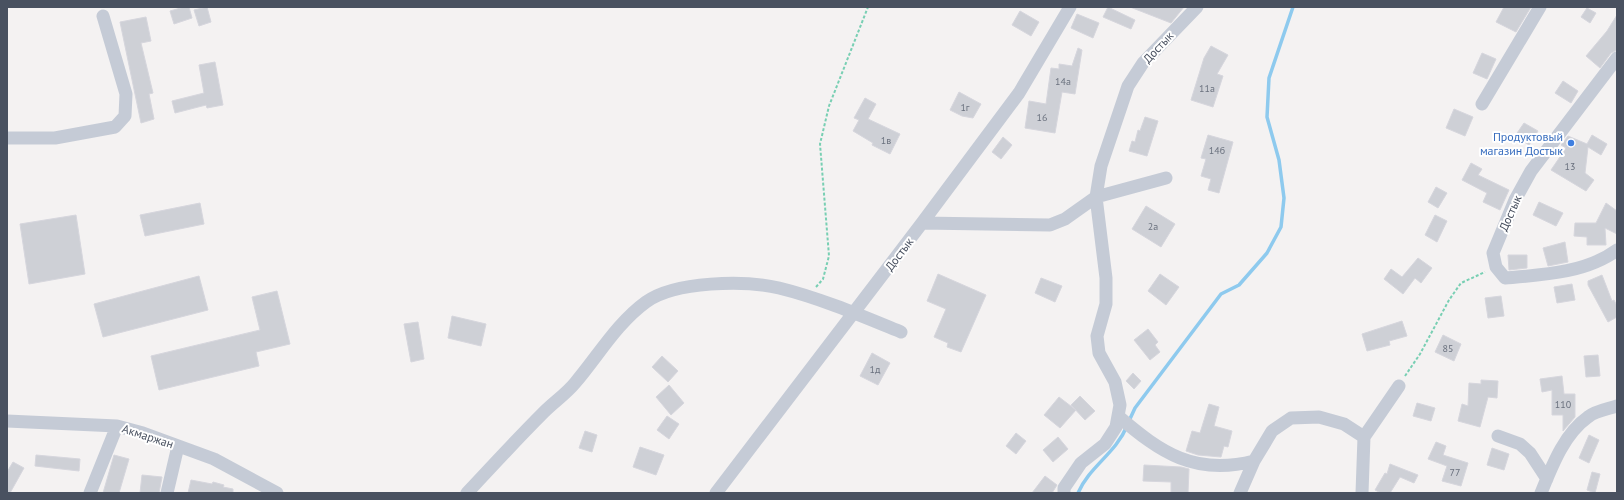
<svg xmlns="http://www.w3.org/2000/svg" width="1624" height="500" font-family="'PT Sans',sans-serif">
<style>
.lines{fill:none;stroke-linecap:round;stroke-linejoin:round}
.stream{stroke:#8ecaee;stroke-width:3.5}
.building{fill:#ced0d6;stroke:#d6d6dd}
.path{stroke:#78cfb3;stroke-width:2;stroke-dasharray:3 2;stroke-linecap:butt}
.minor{stroke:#c5cbd6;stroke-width:13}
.shop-dot{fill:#3f7fe0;stroke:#fff;stroke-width:1.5}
.labels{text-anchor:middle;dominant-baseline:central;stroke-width:4;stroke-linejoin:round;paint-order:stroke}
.number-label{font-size:10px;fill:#6a717e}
.street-label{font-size:12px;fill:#495160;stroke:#fff}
.shop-label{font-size:12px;fill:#366cbe;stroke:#fff;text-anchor:end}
</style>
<rect width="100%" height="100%" fill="#f4f2f2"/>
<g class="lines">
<path class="stream" d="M1129,421L1135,408L1221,294L1239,285L1267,253L1281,227L1284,198L1279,160L1267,117L1269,78L1293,7
M1078,493C1089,467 1116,453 1127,426"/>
</g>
<path class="building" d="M184,7H189L192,18L174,24L170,11Z
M207,7L211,22L199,26L194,10Z
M1108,7L1135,20L1131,29L1103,17Z
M1130,7H1184L1171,23Z
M1504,7H1531L1516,32L1496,22Z
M1587,8L1596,13L1590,23L1581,17Z
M1020,11L1039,22L1031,36L1012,25Z
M1077,14L1099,23L1093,38L1071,28Z
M1617,15V50L1611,53L1600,68L1586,56L1607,31Z
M146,17L151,41L141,43L153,93L149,94L154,119L141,123L120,22Z
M1211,46L1228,55L1217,74L1223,76L1213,107L1191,100L1204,58Z
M1078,48L1082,50L1075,94L1062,92L1055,133L1025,128L1029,101L1046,104L1051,68L1059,69V64L1072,66Z
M1482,53L1496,59L1487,79L1473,73Z
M215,62L223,105L207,108L206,105L175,113L172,101L204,93L199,65Z
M1563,81L1578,91L1571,103L1555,93Z
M959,92L981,104L973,118L962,116L950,110Z
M865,98L876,104L868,119L900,134L890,154L872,145L873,143L853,131L859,120L854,118Z
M1454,109L1473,117L1465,136L1446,128Z
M1145,117L1158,121L1147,156L1129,151L1132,141L1135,142L1138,130L1140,131Z
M1524,123L1538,131L1529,145L1515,136Z
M1208,135L1233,142L1219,193L1208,190L1211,179L1201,176L1206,159L1201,158Z
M1592,135L1607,144L1601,155L1588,147L1585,173L1594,180L1586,191L1551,170L1566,148L1561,145L1568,136L1587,144Z
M1003,137L1012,145L1001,159L992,152Z
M1471,163L1482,169L1478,175L1509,190L1500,210L1483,202L1487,193L1462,180Z
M1436,187L1447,193L1438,208L1428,202Z
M1539,202L1563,213L1556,226L1533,215Z
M200,203L204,224L145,236L140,215Z
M1606,203L1617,211V234L1605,228L1606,245H1587V237L1574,236L1575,223H1596Z
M1146,206L1175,224L1161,247L1132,229Z
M76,215L85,274L29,284L20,224Z
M1435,215L1447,221L1437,242L1425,235Z
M1565,242L1568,262L1548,266L1543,248Z
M1508,255H1527V268L1509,270Z
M1418,258L1432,268L1421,283L1415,278L1403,294L1384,279L1391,269L1402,277Z
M938,274L986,295L961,352L947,347L948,343L934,337L946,309L927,301Z
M1160,274L1179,287L1166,305L1148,291Z
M1602,275L1612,301L1614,300L1617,306V317L1608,322L1588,285V281Z
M199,276L208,310L103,337L94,304Z
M1041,278L1062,286L1055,302L1035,293Z
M1572,284L1575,300L1557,303L1554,287Z
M277,291L290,344L256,352L259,366L159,390L151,356L260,330L252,297Z
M1501,296L1504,316L1488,318L1485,298Z
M452,316L486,324L481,346L448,338Z
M1402,321L1407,336L1389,341L1390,345L1367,351L1362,334Z
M418,322L424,359L411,362L404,324Z
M1148,329L1158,342L1155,345L1160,352L1150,360L1134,340Z
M1443,335L1461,344L1454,361L1435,352Z
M872,353L890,363L878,385L860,376Z
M1598,355L1600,376L1586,377L1584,356Z
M662,356L678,371L668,382L652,367Z
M1133,373L1141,381L1134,389L1126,381Z
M1562,376L1564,394H1575V417L1563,431V415H1552V390L1542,392L1540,379Z
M1481,380L1498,381L1497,398L1488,397L1480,427L1458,421L1462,404L1468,406L1469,383L1481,384Z
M669,385L684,403L671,415L656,397Z
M1080,396L1095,411L1085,420L1071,405Z
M1059,397L1076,410L1060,428L1044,415Z
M1417,403L1435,408L1431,421L1413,416Z
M1209,404L1219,407L1214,426L1232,431L1228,447L1224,446L1221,457L1198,455L1186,451L1192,431L1200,433Z
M667,416L679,424L669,439L657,430Z
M585,431L597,435L592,452L579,448Z
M1016,433L1026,441L1016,454L1006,446Z
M1589,435L1599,440L1589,463L1579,458Z
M1058,437L1068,449L1053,462L1043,450Z
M1436,442L1446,446L1443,455L1468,463L1461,486L1442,481L1447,466L1428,459Z
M640,447L664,455L656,475L633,467Z
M1492,448L1509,454L1504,470L1487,465Z
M36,455L80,459L79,471L35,466Z
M114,455L129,459L119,493H103Z
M13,462L24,468L10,493H7V472Z
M1390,464L1418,475L1414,483L1400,477L1390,493H1381L1375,490L1385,473L1387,474Z
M1144,465L1181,467L1189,469L1188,493H1171V482L1143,481Z
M1592,472L1600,474L1595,493L1587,490Z
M142,475L162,477L159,493H140Z
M1045,476L1057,485L1052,493H1032Z
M191,480L212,484L213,482L224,485L223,487L233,489V493H188Z"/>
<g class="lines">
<path class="path" d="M816,287L823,279L829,256L820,144L829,106L868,7
M1405,376L1420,354L1449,300L1461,283L1485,272"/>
<path class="minor" d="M1617,58L1531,171L1515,200L1493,253L1496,267L1505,278C1542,275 1586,273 1617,250
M1482,104L1540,7
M7,138H55L115,127L125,116L126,94L103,16
M922,223L1050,225L1065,219L1096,197L1166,178
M1118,416C1161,453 1195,476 1254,461L1272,431L1291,418L1319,417L1344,424L1364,437
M7,421L117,426L143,433L214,459L277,493
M1498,436L1520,444L1530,453L1547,479
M90,493L117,426
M167,493L178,446
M467,493C492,466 518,438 544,412C554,402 566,394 575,383C598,356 617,323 646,302C675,281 745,280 779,288C820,298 862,316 901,332
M716,493L922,223L1019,93L1070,7
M1064,493V488L1081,463L1105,444L1116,427L1120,405L1115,382L1099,353L1097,336L1106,304V278L1096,197L1101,166L1128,86L1143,63L1197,7
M1240,493L1254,461
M1362,493L1364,437L1399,386
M1541,493C1552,466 1564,434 1588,417C1595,411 1608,409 1617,406"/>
</g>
<circle class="shop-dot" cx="1571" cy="143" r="4"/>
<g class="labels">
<g class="number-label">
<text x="1063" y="81">14а</text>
<text x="1207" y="88">11а</text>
<text x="965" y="107">1г</text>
<text x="1042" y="117">16</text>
<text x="886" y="140">1в</text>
<text x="1217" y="150">14б</text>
<text x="1570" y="166">13</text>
<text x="1153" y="226">2а</text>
<text x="1448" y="348">85</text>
<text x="875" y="369">1д</text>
<text x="1563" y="404">110</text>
<text x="1455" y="472">77</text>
</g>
<g class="street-label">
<text transform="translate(1158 47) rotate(-47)">Достык</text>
<text transform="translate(1510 213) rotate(-66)">Достык</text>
<text transform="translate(899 254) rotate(-53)">Достык</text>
<text transform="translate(148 436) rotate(18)">Акмаржан</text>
</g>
<g class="shop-label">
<text x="1563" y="136">Продуктовый<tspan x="1563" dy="14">магазин Достык</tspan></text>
</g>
</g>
<rect width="1624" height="500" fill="none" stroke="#495160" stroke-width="16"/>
</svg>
